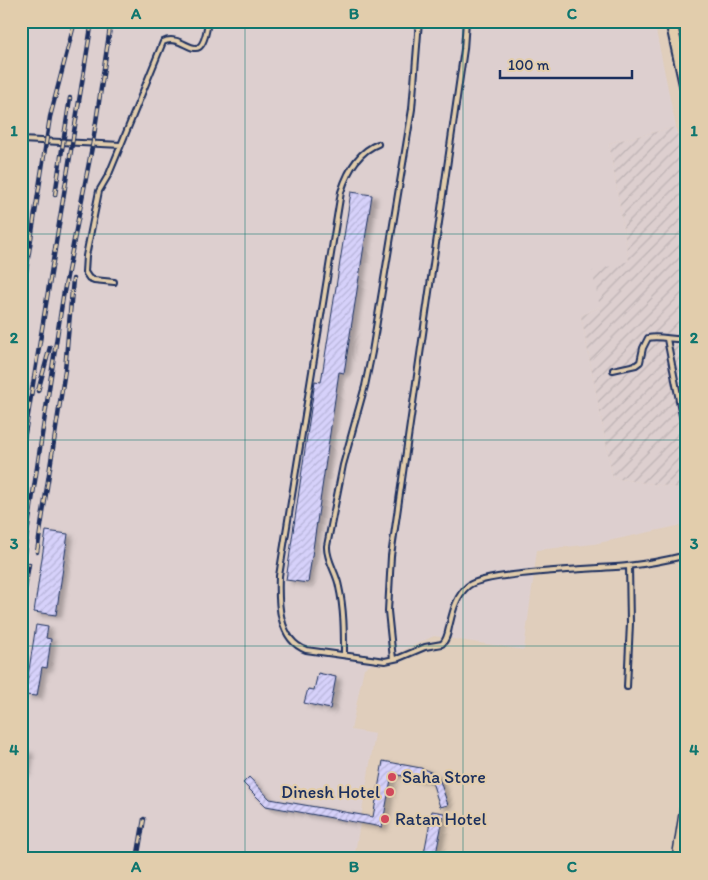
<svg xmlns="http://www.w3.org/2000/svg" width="708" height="880" font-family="Itim,sans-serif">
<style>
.built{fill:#ddcfcf}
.industrial{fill:url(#industrial-furrows)}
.building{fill:url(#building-hatch);stroke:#1b2f5e;filter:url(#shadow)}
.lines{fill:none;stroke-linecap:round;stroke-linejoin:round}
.service-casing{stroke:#1b2f5e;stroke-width:8}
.tertiary-casing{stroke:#1b2f5e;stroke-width:12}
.secondary-casing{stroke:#1b2f5e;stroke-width:14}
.service{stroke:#e2cdac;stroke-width:4}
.tertiary{stroke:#e2cdac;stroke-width:9}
.secondary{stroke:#e2cdac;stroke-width:10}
.rail-casing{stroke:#1b2f5e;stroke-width:4.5}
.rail{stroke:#e2cdac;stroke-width:2.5;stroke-dasharray:8;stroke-linecap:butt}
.grid{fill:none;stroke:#0f766e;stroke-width:1;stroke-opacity:0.55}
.poi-dot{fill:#d1495b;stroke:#e2cdac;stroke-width:2}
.labels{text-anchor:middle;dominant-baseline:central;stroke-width:4.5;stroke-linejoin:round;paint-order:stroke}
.poi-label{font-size:18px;fill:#1b2f5e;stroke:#e2cdac;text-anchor:start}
.neatline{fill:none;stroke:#0f766e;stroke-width:2}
.grid-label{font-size:16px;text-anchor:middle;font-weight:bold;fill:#0f766e}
</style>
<defs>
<pattern id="industrial-furrows" width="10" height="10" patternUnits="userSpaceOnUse" patternTransform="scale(1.25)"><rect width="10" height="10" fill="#ddcfcf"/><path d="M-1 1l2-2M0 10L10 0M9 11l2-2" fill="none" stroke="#bdb2b4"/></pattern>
<pattern id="building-hatch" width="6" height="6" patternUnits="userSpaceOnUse" patternTransform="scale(1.25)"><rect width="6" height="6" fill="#d6d1fa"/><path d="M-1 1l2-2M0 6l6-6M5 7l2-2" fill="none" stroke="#b7b4d9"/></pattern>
<filter id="shadow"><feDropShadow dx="5" dy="3" stdDeviation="2.5" flood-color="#0004"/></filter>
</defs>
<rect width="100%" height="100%" fill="#e0cebc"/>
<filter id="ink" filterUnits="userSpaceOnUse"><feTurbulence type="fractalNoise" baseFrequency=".02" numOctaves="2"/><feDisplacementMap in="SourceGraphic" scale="10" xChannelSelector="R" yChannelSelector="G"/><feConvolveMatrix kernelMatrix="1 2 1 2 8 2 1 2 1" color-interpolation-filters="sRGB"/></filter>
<g filter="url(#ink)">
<path class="built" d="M21,21H654L676,127L609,143L629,261L600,307L581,316L613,478L687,489V524L594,544L537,550L524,650L434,636L364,668L351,730L375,734L354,859H21Z"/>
<path class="industrial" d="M676,127L687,176V489L613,478L581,316L600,307L592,271L629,261L609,143Z"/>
<path class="building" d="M351,192L372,195L344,373L339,372L308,583L286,580L315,381L321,382Z
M46,531L68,534L56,615L34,612Z
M36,625L48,627L46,638L51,639L47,668L42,667L37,696L25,695Z
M318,673L336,677L330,709L304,703L308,689L314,690Z
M21,750L28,751L25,772L21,771Z
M383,761L421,768L433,773L440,781L448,805L440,807L433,785L427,780L392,774L382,827L266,806L243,783L249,777L270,799L373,817Z
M432,811L444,813L435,859H423Z"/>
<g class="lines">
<g class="service-casing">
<path id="service" d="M21,140L121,145L163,42C185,31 201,74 208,21
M378,144C357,152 347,173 341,192L279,576C278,601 278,640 306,650L385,661L399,658L425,647L442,644C448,639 448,630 450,623C453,610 457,595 468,586C485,572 598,569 627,566C647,564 667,560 687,555
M114,282L94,280L89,278L85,272L86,256L99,191L109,174L121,145
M667,339L684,426V457
M613,370L636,365L640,362L643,348L648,338C661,335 673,341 687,339
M344,654C344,632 344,609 339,587C337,573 326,560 327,546L343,465L365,386L372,352L412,109L419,21
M393,659L388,611L391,556L464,49L466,21
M627,687L630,623L629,566"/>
</g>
<g class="tertiary-casing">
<path id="tertiary" d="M677,859L687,795"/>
</g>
<g class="secondary-casing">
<path id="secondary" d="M671,21L687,94"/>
</g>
<use href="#service" class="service"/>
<use href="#tertiary" class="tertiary"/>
<use href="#secondary" class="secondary"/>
<g class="rail-casing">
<path id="rail" d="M55,195L70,98
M21,303L50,117L75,21
M38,391L50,347
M21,458L92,21
M37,552L65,370L73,279
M21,573L63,297L93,142L111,21
M21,613L29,564
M137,859L144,819"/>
</g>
<use href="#rail" class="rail"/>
</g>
</g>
<path class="grid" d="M245,21V859M463,21V859M21,234H687M21,440H687M21,646H687"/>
<g class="poi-dot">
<circle cx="392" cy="777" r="5"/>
<circle cx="390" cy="792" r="5"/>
<circle cx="385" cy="819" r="5"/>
</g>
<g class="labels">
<g class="poi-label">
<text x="402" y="777">Saha Store</text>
<text x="380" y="792" text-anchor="end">Dinesh Hotel</text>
<text x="395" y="819">Ratan Hotel</text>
</g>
</g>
<rect width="708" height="880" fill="none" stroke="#e2cdac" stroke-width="55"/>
<path d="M500 70v8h132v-8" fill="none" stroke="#1b2f5e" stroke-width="2.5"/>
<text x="508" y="70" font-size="15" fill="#1b2f5e" stroke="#e2cdac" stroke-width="4" paint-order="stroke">100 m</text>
<rect x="28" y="28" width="652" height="824" class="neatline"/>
<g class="grid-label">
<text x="136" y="19">A</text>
<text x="354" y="19">B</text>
<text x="572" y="19">C</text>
<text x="14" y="136">1</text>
<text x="694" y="136">1</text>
<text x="14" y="343">2</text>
<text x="694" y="343">2</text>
<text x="14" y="549">3</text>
<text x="694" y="549">3</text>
<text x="14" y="755">4</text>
<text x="694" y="755">4</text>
<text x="136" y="872">A</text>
<text x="354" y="872">B</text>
<text x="572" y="872">C</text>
</g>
</svg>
